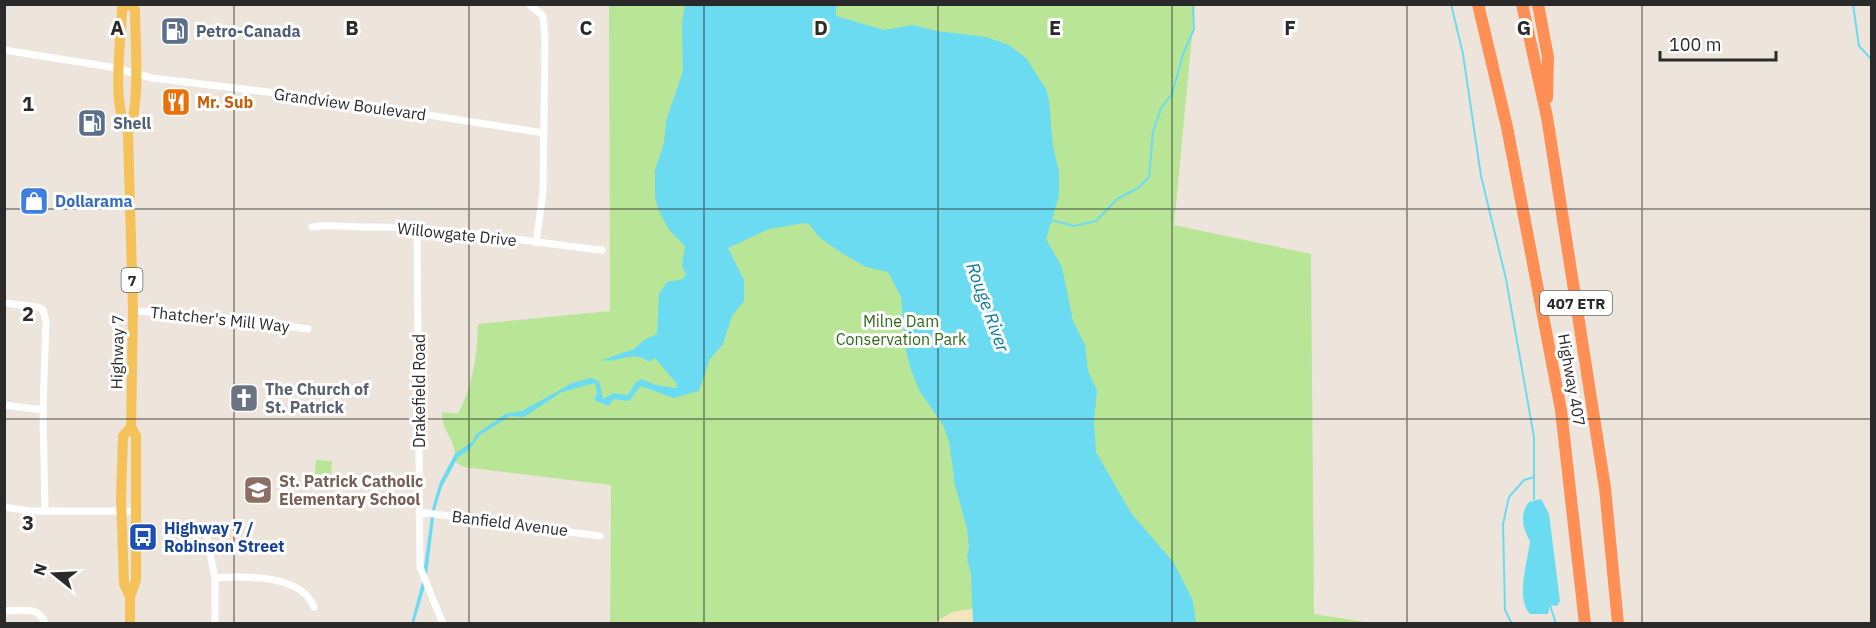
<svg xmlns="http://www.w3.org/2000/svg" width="1876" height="628" font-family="'IBM Plex Sans',sans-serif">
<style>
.green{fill:#b9e597}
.sand{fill:#f3e6be}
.water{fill:#6bdbf2}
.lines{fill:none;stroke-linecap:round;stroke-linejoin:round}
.stream{stroke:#6bdbf2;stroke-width:2}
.minor{stroke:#fff;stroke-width:7}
.primary{stroke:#f5c259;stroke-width:10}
.motorway{stroke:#ff8f55;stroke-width:12}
.grid{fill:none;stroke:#2a2a2a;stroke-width:1.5;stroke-opacity:0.55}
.labels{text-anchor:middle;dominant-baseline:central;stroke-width:6;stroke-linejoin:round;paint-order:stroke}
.shield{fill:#fff;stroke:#6a6a6a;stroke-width:1.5}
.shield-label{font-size:15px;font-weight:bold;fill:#2a2a2a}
.service-label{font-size:16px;font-weight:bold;fill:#4e5e75;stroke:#fff;text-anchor:start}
.food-label{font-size:16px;font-weight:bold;fill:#c56008;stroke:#fff;text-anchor:start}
.street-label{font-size:16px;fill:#2a2a2a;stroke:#fff}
.shop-label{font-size:16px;font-weight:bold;fill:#366cbe;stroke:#fff;text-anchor:start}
.park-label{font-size:16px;fill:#306a18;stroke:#fff}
.worship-label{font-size:16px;font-weight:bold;fill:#5b616d;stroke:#fff;text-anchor:start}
.education-label{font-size:16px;font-weight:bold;fill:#785e54;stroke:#fff;text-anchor:start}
.transit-label{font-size:16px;font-weight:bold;fill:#164399;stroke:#fff;text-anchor:start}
.water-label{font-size:18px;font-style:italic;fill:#097aa0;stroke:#fff}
.grid-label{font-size:20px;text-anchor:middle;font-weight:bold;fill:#2a2a2a;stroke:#fff;stroke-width:6;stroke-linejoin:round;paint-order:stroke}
</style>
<rect width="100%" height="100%" fill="#ede4dc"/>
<path class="green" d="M609,5H1195L1174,225L1311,254L1314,614L1371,623H610L611,485L464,467L455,462C457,436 442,436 442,412L458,414C473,385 477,356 478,324L610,311Z
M316,460L332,461L331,475L315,474Z"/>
<path class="sand" d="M977,608L981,624H932L952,612Z"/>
<path class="water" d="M685,5H839L836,8V16L884,30L913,25L937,31L986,37L1009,45L1026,58L1046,89L1049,100L1053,147L1059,171V196L1046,239L1062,267L1073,321L1085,345L1088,371L1097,390L1094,421L1096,452L1131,513L1174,563L1193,601L1196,623H973L971,575L967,558L969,546L967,529L955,485L949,442L943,425L919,390L910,367L905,346L901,297L888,272L866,267L840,252L819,237L809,224L804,223L769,229L728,248L744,280V301L732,316L723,344L710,359L699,391L673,398L641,386L629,401L614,399L608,406L594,400L597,393L595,383L562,392L524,417L510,416L480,435L469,450L458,457L442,487L435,510L426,583L414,623L411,624L422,582L432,509L440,482L455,454L473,441L476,434L505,414L522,411L572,383L591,378L599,381L603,399L614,393L628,395L635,383L641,379L656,385L676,388L677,384L655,358L649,362C634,349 617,364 602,360L634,349L644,340L657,334L659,294L667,282L683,279L686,274L682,266L685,246L669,230L659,211L655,198V170L664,143L666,121L683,71L682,24Z
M1541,499L1549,514L1560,601L1557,606L1550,605L1548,614H1530C1515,598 1528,561 1530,541C1523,530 1519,514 1529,502Z"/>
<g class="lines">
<path class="stream" d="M1451,4L1463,54L1481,176L1506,279L1534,437V499
M1853,4L1859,46L1872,60
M1051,220L1074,226L1096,221L1117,199L1138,188L1149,177L1153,132L1161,108L1172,94L1183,54L1194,29L1193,4
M1550,605L1556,624
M1512,624L1505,610L1503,524L1509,497L1524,480L1534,477"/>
<path class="minor" d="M529,4L543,16L545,38L543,192L536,243
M4,50L111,67L152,78L325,99L544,133
M312,227C330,224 345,227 363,227C443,226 522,241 602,250
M417,227L420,567L443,624
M4,303L37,307L43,310L46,321L43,410L45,511
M133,311L192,314L308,329
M4,405L43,410
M4,507L28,511H135
M419,512L600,536
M207,538L215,578V624
M215,578C245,576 301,574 314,607
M4,611C20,611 40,605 45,624"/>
<path class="primary" d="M127,4L122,9C121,44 111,103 128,133L133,311L131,427L136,436V580L130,597V624
M128,133C141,107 135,41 135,10L130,4
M130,597L124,584L121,498L123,436L131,427"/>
<path class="motorway" d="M1478,4L1507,127L1561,410L1585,624
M1522,4L1547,117L1605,488L1618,624
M1538,4L1548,57L1547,98"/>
</g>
<path class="grid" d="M234,4V624M469,4V624M704,4V624M938,4V624M1172,4V624M1407,4V624M1642,4V624M4,209H1872M4,419H1872"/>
<defs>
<g id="fuel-square" transform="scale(1.5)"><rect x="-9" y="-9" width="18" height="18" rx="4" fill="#5c6f8a" stroke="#fff"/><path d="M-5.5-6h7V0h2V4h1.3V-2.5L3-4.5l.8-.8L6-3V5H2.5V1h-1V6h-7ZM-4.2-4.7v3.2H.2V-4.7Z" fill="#fff"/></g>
<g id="restaurant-square" transform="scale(1.5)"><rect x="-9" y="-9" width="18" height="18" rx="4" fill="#e8710a" stroke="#fff"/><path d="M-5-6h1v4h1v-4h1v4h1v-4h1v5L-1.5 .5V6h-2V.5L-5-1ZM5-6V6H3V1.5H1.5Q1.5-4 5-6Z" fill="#fff"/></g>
<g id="shop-square" transform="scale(1.5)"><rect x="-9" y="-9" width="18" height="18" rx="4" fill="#3f7fe0" stroke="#fff"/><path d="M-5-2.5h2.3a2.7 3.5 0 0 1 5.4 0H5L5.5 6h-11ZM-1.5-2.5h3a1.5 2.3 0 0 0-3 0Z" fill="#fff"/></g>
<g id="church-square" transform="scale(1.5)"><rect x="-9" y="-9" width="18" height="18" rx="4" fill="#6b7280" stroke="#fff"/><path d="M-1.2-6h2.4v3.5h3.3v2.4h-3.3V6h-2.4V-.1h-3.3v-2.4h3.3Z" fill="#fff"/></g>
<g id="school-square" transform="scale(1.5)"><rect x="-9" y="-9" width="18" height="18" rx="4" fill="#8d6e63" stroke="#fff"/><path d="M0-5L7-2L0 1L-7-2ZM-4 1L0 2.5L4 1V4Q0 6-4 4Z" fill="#fff"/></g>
<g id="bus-square" transform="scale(1.5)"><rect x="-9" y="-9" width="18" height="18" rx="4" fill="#1a4fb4" stroke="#fff"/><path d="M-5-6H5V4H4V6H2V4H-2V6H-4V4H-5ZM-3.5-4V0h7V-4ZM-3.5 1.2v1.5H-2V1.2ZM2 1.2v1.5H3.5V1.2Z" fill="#fff"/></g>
</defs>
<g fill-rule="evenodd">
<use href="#fuel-square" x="175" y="31"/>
<use href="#restaurant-square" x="176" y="102"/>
<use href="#fuel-square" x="92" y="123"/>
<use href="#shop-square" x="34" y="201"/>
<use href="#church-square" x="244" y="398"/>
<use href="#school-square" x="258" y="490"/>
<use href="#bus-square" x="143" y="537"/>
</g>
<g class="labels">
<g class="shield">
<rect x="121.5" y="268" width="21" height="24" rx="4.5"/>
<rect x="1540" y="291" width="72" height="24" rx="4.5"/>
</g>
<g class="shield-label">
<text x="132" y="280">7</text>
<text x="1576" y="303">407 ETR</text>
</g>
<g class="service-label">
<text x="196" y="31">Petro-Canada</text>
<text x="113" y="123">Shell</text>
</g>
<g class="food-label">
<text x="197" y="102">Mr. Sub</text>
</g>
<g class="street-label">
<text transform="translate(350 104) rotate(8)">Grandview Boulevard</text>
<text transform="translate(457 234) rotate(6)">Willowgate Drive</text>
<text transform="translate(220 319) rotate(6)">Thatcher's Mill Way</text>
<text transform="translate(117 352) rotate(-89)">Highway 7</text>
<text transform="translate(1572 380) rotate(80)">Highway 407</text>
<text transform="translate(419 391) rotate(-90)">Drakefield Road</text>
<text transform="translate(510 523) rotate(7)">Banfield Avenue</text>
</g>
<g class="shop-label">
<text x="55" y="201">Dollarama</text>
</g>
<g class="park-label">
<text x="901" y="321">Milne Dam<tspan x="901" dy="18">Conservation Park</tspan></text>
</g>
<g class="worship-label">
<text x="265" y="389">The Church of<tspan x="265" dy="18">St. Patrick</tspan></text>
</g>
<g class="education-label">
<text x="279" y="481">St. Patrick Catholic<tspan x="279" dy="18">Elementary School</tspan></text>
</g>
<g class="transit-label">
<text x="164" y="528">Highway 7 /<tspan x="164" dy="18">Robinson Street</tspan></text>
</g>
<g class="water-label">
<text transform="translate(988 307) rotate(70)">Rouge River</text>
</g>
</g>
<g class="grid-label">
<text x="117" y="35">A</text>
<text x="352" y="35">B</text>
<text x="586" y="35">C</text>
<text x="821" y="35">D</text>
<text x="1055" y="35">E</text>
<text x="1290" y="35">F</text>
<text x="1524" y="35">G</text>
<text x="28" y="111">1</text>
<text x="28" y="321">2</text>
<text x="28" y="530">3</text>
</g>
<rect width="1876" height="628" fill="none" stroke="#2a2a2a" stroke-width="12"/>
<g transform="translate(54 574) rotate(288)" stroke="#ffffff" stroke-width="4.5" paint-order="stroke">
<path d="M0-4.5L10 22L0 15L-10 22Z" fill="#2a2a2a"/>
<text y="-9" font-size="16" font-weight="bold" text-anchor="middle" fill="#2a2a2a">N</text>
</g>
<path d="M1660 51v9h116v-9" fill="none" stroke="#2a2a2a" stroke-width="3"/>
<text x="1669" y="51" font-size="18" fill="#2a2a2a" stroke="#ffffff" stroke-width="4.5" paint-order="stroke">100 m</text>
</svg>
